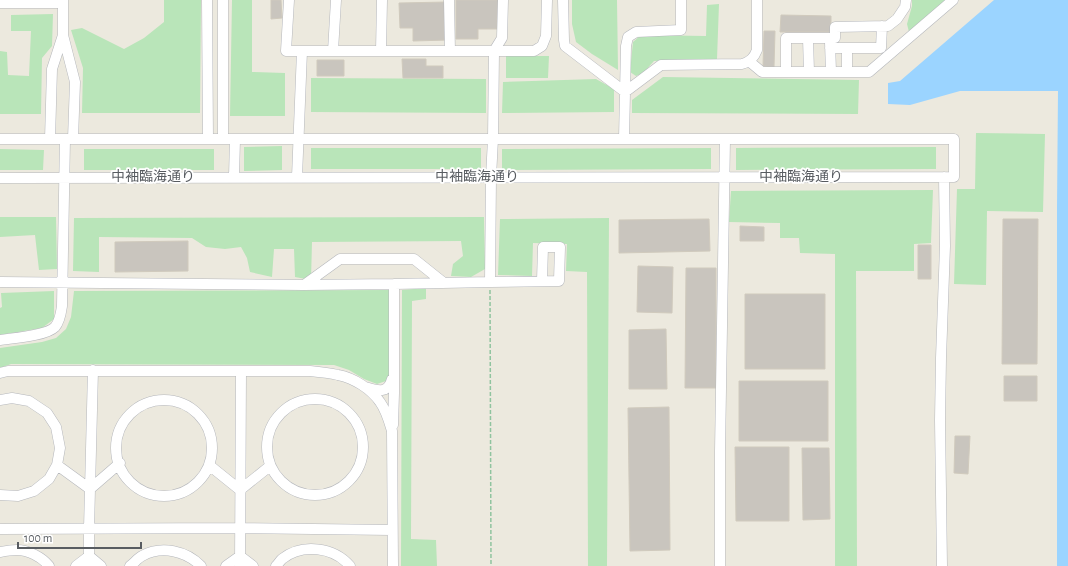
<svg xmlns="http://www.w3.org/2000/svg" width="1068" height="566" font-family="'Alegreya Sans','Noto Sans JP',sans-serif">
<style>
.green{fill:#b9e5b9}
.water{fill:#9bd4ff}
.building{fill:#c9c5be;stroke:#d0cabd}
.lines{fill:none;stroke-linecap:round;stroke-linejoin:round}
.minor-casing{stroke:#b5b7bc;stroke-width:11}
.path{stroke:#90c49f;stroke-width:1.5;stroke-dasharray:4 2;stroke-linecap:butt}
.minor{stroke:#fff;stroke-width:10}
.labels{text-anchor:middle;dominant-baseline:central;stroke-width:3.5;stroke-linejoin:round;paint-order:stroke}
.street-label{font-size:14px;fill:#585c61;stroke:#fff}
</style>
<rect width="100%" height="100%" fill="#ece9de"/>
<path class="green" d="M164,0H201L200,113H82L83,68L71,30L82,28L124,49L144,38L164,22Z
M232,0H252V72L285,73V116H230Z
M572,0H617L618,70L592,54L576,42L572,24Z
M912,0H947L909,32L907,24L912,6Z
M719,4L717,59L654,61L643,73L636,76L630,72L633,42L641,35L706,36L707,5Z
M53,14L52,46L42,58L41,114H0V51L7,52L8,75L29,76L31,31H11V15Z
M506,56H549L548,78H506Z
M663,77L859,80L858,114L632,113V100Z
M311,78L486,79V113L311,112Z
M596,79L614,89V112L502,113L503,82Z
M976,133L1045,134L1043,212L987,211L986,285L954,284L957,189H975Z
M282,146V170L244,171V147Z
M936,147V169L736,170V148Z
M311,148H481V169H311Z
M711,148V169L502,170V149Z
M0,149L44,150L43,170H0Z
M84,149H214V170H84Z
M933,190L931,243L914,244V271H856L857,566H835V254L800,253L799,238H780V223L729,222L731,191Z
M0,217H56L57,269L39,270L35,235L0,237Z
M484,217L485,269L471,277L451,276L453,264L463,256L461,241L312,242L311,280L295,277L294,249H274L272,277L250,272L247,258L241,247L225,249L206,247L192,238L99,237V272L73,271L74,218Z
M609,218L607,566H588L587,272L566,271L567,244L533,243L532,276L498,275L500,219Z
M426,288V299L412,301L411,539L436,540L437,566H401L402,290Z
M389,290V380L377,384L364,379L349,370L334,365L11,364L0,368V348L42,342L56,338L66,329L71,317L74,291Z
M54,291V319L42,328L0,335V308L2,307L1,293Z"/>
<path class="water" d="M994,0H1068V566H1057V207L1058,91H960L910,105L888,104V83L900,81Z"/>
<path class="building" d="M271,0H281L282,18L271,19Z
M456,0H498L497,29H478V39H456Z
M447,2L448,40L413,41V28H400L399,3Z
M781,15L831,16V32H780Z
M764,31H775L774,67L763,66Z
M402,59H426V66H443V78H403Z
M317,60H344V76H317Z
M709,219L710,251L619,253V220Z
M1003,219H1038L1037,364H1002Z
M740,226L764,227V241H740Z
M188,241V271L115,272V242Z
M918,245H931V279H918Z
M638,266L673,267L672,313L637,312Z
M686,268H716V388H685Z
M745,294H825V369H745Z
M666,329L667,389H629V330Z
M1004,376H1037V401H1004Z
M739,381H828V441H739Z
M669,407L670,550L630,551L628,408Z
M955,436H970L968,474L954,473Z
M735,447H789V521H736Z
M802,448H829L830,519L803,520Z"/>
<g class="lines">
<g class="minor-casing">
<path id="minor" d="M207,0L208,139
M223,0V139
M289,0L286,51H534L542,46L546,36L547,0
M449,0L450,51
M563,0L564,40L565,46L625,92L661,65L742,64C750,62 754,58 757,50V0
M0,3H63
M63,35L75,82L73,139
M808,38L809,72
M830,42L831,72
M830,48H881L882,26
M333,51L336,0
M381,51L382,0
M750,62L762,72H869L953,0
M786,72V38H835V27L888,26L897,19L905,7L906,0
M847,72V48
M0,139H954V177L0,178
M50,139L52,69L63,35V0
M624,139L626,46L628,37L636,32L681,30V0
M234,177L235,139
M297,177L302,51
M0,282L304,285L394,284V393L393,425
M490,282L559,281L560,247H543L542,281
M394,284L490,282L491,177L493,139L494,51L502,38L503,0
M304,285L340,259H414L444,283
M0,340C13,338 46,336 55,327C60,321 61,313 62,306L65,139
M0,373L8,371H310C320,372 329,373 338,375C354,378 371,389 380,402C386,410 389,421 392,431L393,566
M365,387C378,391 388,394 392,379
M267 447a48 48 0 1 1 96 0a48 48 0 1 1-96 0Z
M0,400L12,398L29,401L47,413L56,427L60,448L57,465L49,479L34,491L18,496L0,495
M116 448a48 48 0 1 1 96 0a48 48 0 1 1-96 0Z
M57,465L90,489L120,463
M209,465L240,490L270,466
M0,529L239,528L392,530
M0,552C5,551 11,550 17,550C28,550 42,557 49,566
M76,566L89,556L101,566
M89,566V529L93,370
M130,566C134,563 138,558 142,556C162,545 186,551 201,566
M226,566L240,556L253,566
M240,566L241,371
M276,566C278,564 280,561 282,559C302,543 334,547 350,566
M720,566V451L725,139
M942,566L940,420L941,358L945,246L944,177"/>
</g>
<path class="path" d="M490,290L491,566"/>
<use href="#minor" class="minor"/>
</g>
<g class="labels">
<g class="street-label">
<text x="153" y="177">中袖臨海通り</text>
<text x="477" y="177">中袖臨海通り</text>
<text x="801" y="177">中袖臨海通り</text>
</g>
</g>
<path d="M18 542v6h123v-6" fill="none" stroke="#585c61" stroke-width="2"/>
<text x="24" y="542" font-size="12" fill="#585c61" stroke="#ffffff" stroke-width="3" paint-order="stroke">100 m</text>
</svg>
